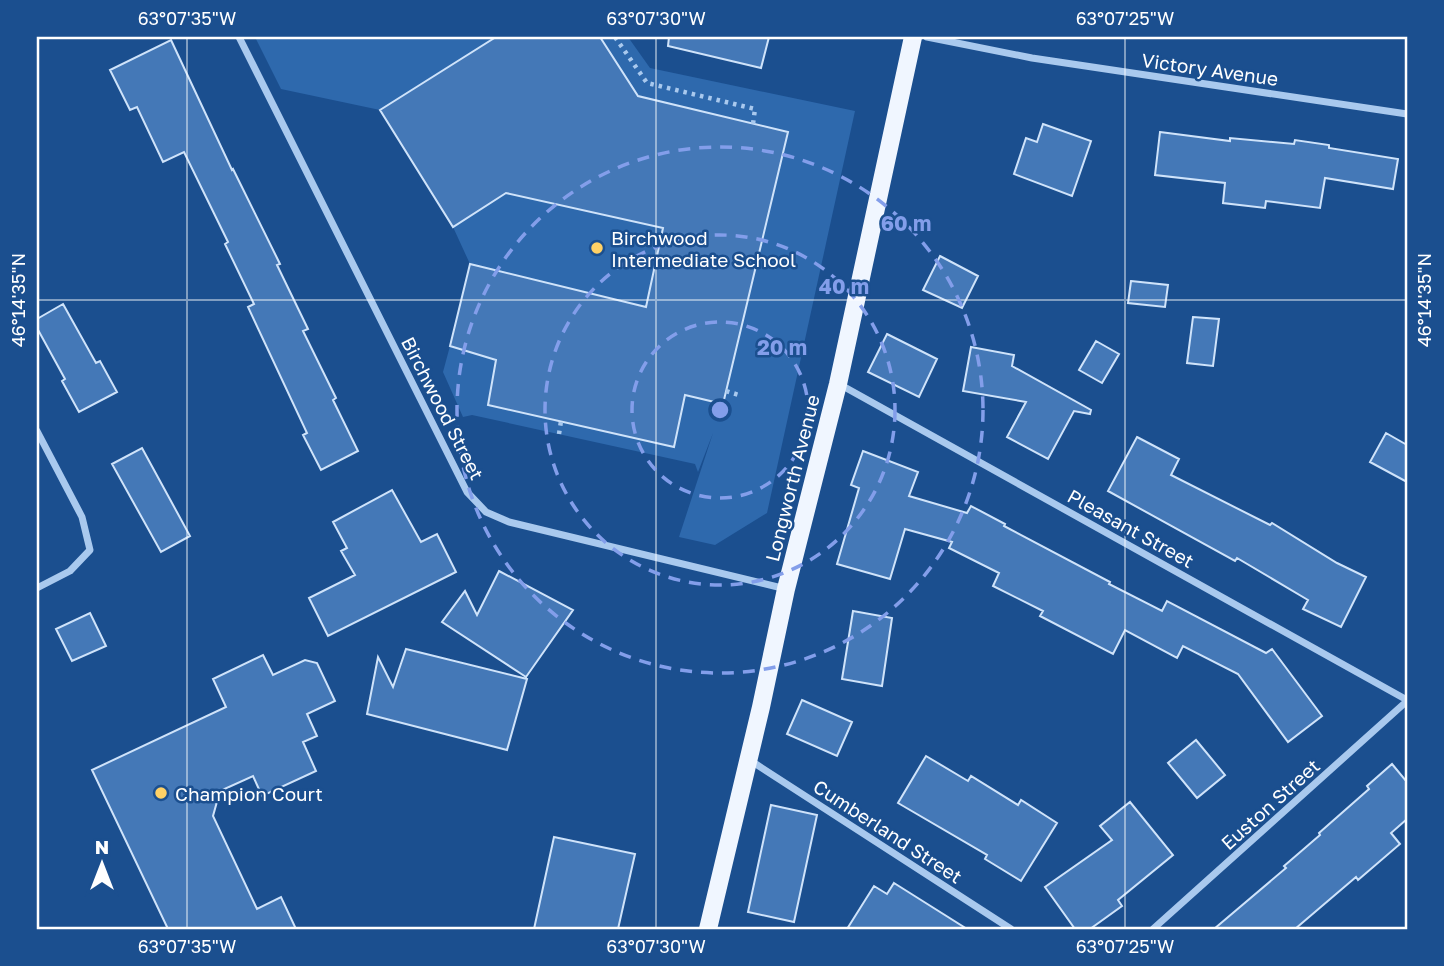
<svg xmlns="http://www.w3.org/2000/svg" width="1444" height="966" font-family="'Golos Text',sans-serif">
<style>
.green{fill:#2e69ad}
.building{fill:#4478b7;stroke:#cfe3fa;stroke-width:2}
.lines{fill:none;stroke-linecap:round;stroke-linejoin:round}
.path{stroke:#a9c9ee;stroke-width:4.5;stroke-dasharray:3.5 5;stroke-linecap:butt}
.minor{stroke:#a9c9ee;stroke-width:7}
.primary{stroke:#f0f6ff;stroke-width:18}
.ticks{fill:none;stroke:#fff;stroke-width:2;stroke-opacity:0.45}
.ring{fill:none;stroke:#839eea;stroke-width:3.5;stroke-dasharray:12 9}
.poi-dot{fill:#ffd166;stroke:#1b4f8f;stroke-width:2.5}
.labels{text-anchor:middle;dominant-baseline:central;stroke-width:5;stroke-linejoin:round;paint-order:stroke}
.street-label{font-size:19px;fill:#fff;stroke:#1b4f8f}
.poi-label{font-size:19px;fill:#fff;stroke:#1b4f8f;text-anchor:start}
.centre{fill:#839eea;stroke:#1b4f8f;stroke-width:3.5}
.ring-label{font-size:21px;text-anchor:middle;font-weight:bold;fill:#839eea;stroke:#1b4f8f;stroke-width:5;stroke-linejoin:round;paint-order:stroke}
.neatline{fill:none;stroke:#fff;stroke-width:2.5}
.ticks-label{font-size:18px;text-anchor:middle;fill:#fff}
</style>
<rect width="100%" height="100%" fill="#1b4f8f"/>
<path class="green" d="M255,37H496L380,110L281,89Z
M600,37H628L650,68L855,111L767,513L715,545L679,537L713,433L698,472L695,464L472,415L463,417L443,372L450,346L496,360L488,405L673,447L685,395L723,404L788,133L638,96Z
M506,193L663,228L646,307L470,264L453,227Z"/>
<path class="building" d="M496,37H600L638,96L788,132L723,404L685,395L674,447L488,405L496,360L450,346L470,264L646,307L663,228L506,193L453,227L380,110Z
M669,37H769L761,68L668,46Z
M171,40L232,170L233,169L280,264L277,265L308,329L303,331L336,398L333,400L358,451L321,470L303,435L307,433L248,307L254,304L225,244L228,242L184,152L163,162L137,107L130,110L110,70Z
M1043,124L1091,141L1072,196L1014,174L1026,138L1037,142Z
M1160,132L1230,141V138L1294,144L1295,140L1329,145V148L1398,159L1393,189L1325,178L1320,208L1266,201L1265,208L1223,203L1225,183L1155,175Z
M940,256L978,276L962,308L923,290Z
M1131,281L1168,285L1165,307L1128,303Z
M63,304L96,363L100,361L117,392L79,412L62,381L65,379L37,328V319Z
M1193,317L1219,319L1213,366L1187,363Z
M887,334L937,359L919,397L868,372Z
M1096,341L1119,354L1102,383L1079,370Z
M971,347L1014,355L1012,366L1091,410L1090,414L1074,411L1048,459L1007,437L1026,402L963,391Z
M1386,433L1407,445V482L1370,462Z
M1137,437L1179,459L1171,475L1270,525L1272,523L1337,563L1366,577L1341,627L1303,609L1308,600L1237,558L1235,561L1108,491Z
M142,448L190,536L161,552L112,464Z
M863,451L918,472L909,496L967,513L971,506L1005,524L1004,526L1110,582L1109,584L1162,611L1167,601L1266,653L1272,649L1322,716L1288,742L1238,674L1183,646L1177,658L1125,630L1113,654L1040,616L1043,611L993,586L999,573L949,548L952,542L905,529L890,579L837,564L859,488L851,485Z
M392,490L421,542L437,534L456,572L328,636L309,598L355,575L341,551L347,548L333,522Z
M499,571L573,610L526,677L442,622L465,591L477,615Z
M853,611L892,618L882,686L842,679Z
M90,613L106,646L72,661L56,629Z
M406,649L527,679L507,750L367,714L378,657L393,687Z
M263,655L273,675L305,660L317,663L335,701L307,714L317,736L303,742L316,771L262,796L253,776L220,791L213,816L257,909L281,897L296,929H168L92,770L226,707L213,679Z
M802,700L852,722L837,756L787,734Z
M1196,740L1225,775L1197,798L1168,763Z
M926,756L968,781L971,776L1018,805L1021,800L1057,823L1021,881L985,859L987,855L898,803Z
M1392,764L1407,782V819L1391,833L1400,844L1358,880L1356,877L1295,929H1214L1286,868L1284,866L1320,835L1319,833L1369,789L1367,786Z
M1130,802L1173,855L1118,900L1122,906L1090,929H1075L1045,887L1112,840L1100,826Z
M771,805L817,815L794,922L748,912Z
M554,837L635,854L618,929H534Z
M894,883L967,929H847L874,886L887,894Z"/>
<g class="lines">
<path class="path" d="M615,37L647,83L755,109L753,124
M726,391L739,395
M559,434L561,421"/>
<path class="minor" d="M239,37L467,492L486,512L509,522L786,589
M927,37L1032,58L1407,114
M839,384L1407,700
M37,431L82,517L90,550L70,571L37,588
M748,759L1011,929
M1153,929L1407,701"/>
<path class="primary" d="M708,929L761,707L786,589L838,384L913,37"/>
</g>
<path class="ticks" d="M187,37V929M656,37V929M1125,37V929M37,300H1407"/>
<g class="ring">
<circle cx="720" cy="410" r="88"/>
<circle cx="720" cy="410" r="175"/>
<circle cx="720" cy="410" r="263"/>
</g>
<g class="poi-dot">
<circle cx="597" cy="248" r="7"/>
<circle cx="161" cy="793" r="7"/>
</g>
<g class="labels">
<g class="street-label">
<text transform="translate(1210 69) rotate(8)">Victory Avenue</text>
<text transform="translate(443 408) rotate(63)">Birchwood Street</text>
<text transform="translate(792 478) rotate(-76)">Longworth Avenue</text>
<text transform="translate(1131 528) rotate(29)">Pleasant Street</text>
<text transform="translate(1270 804) rotate(-42)">Euston Street</text>
<text transform="translate(888 831) rotate(33)">Cumberland Street</text>
</g>
<g class="poi-label">
<text x="611" y="237">Birchwood<tspan x="611" dy="22">Intermediate School</tspan></text>
<text x="175" y="793">Champion Court</text>
</g>
</g>
<circle cx="720" cy="410" r="10" class="centre"/>
<g class="ring-label">
<text x="906" y="231">60 m</text>
<text x="844" y="294">40 m</text>
<text x="782" y="355">20 m</text>
</g>
<rect width="1444" height="966" fill="none" stroke="#1b4f8f" stroke-width="77"/>
<g transform="translate(102 864)" stroke="#1b4f8f" stroke-width="5" paint-order="stroke">
<path d="M0-5L12 26L0 18L-12 26Z" fill="#ffffff"/>
<text y="-10" font-size="19" font-weight="bold" text-anchor="middle" fill="#ffffff">N</text>
</g>
<rect x="38" y="38" width="1368" height="890" class="neatline"/>
<g class="ticks-label">
<text x="187" y="25">63°07'35"W</text>
<text x="656" y="25">63°07'30"W</text>
<text x="1125" y="25">63°07'25"W</text>
<text transform="translate(19 300) rotate(-90)" y="6">46°14'35"N</text>
<text transform="translate(1425 300) rotate(-90)" y="6">46°14'35"N</text>
<text x="187" y="953">63°07'35"W</text>
<text x="656" y="953">63°07'30"W</text>
<text x="1125" y="953">63°07'25"W</text>
</g>
</svg>
